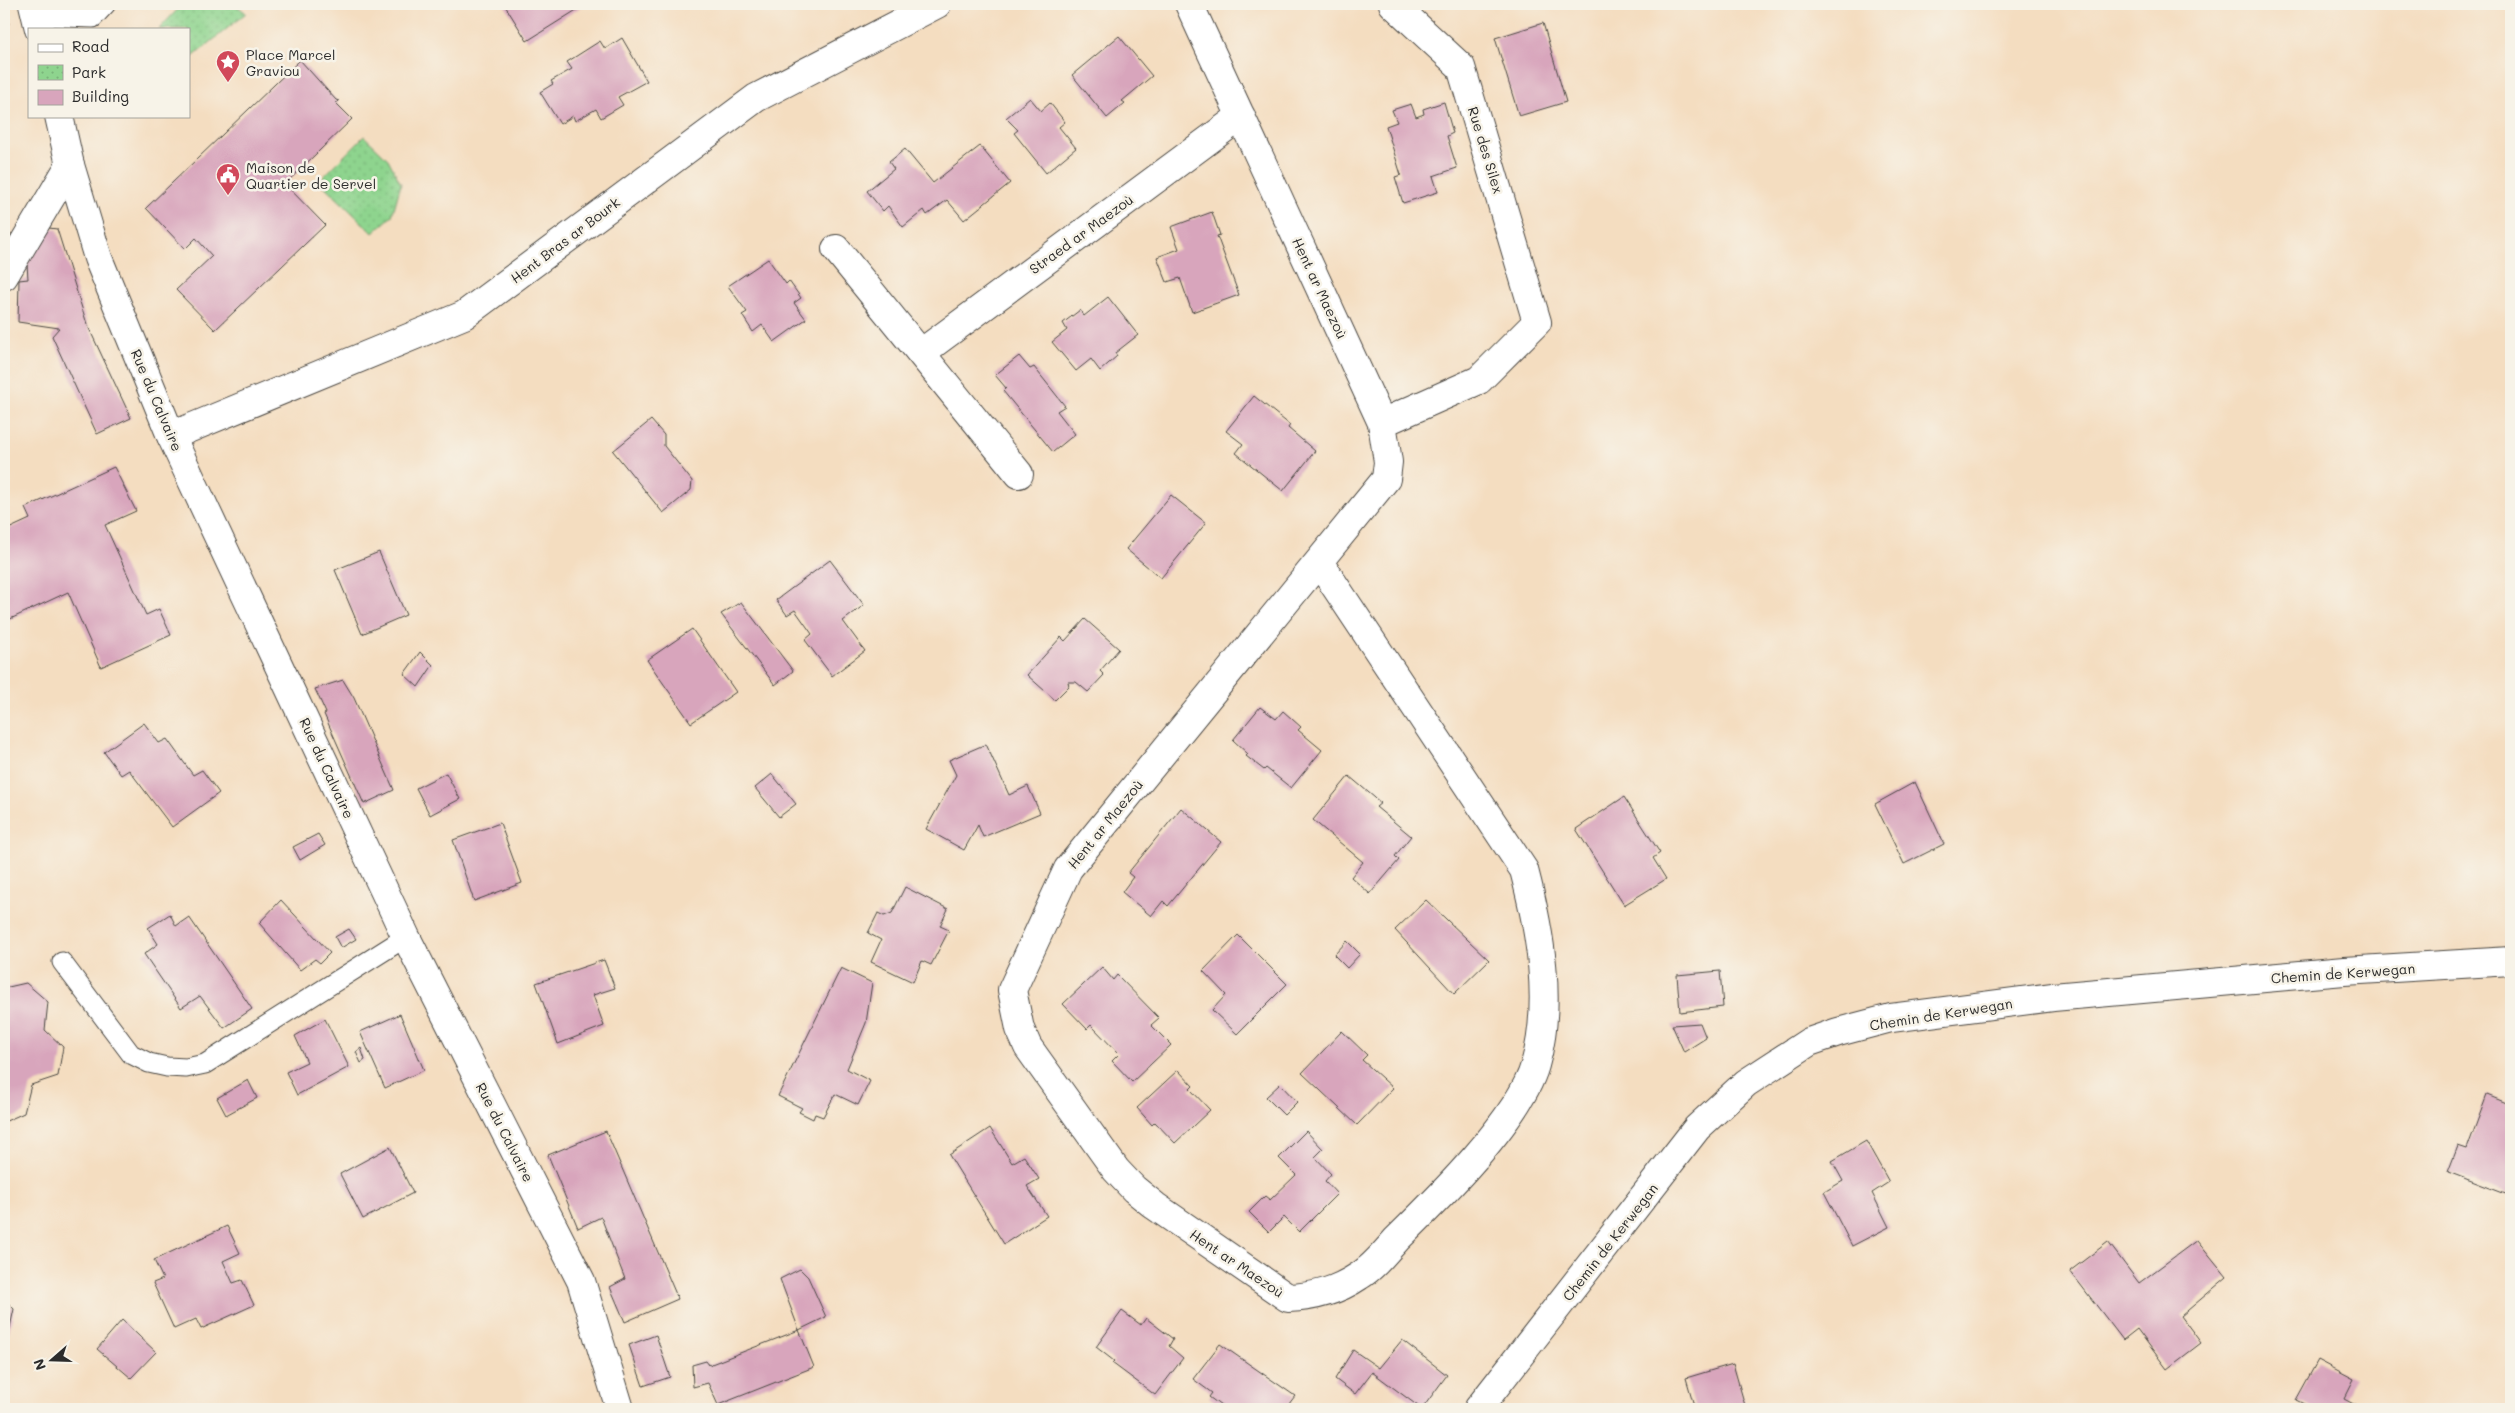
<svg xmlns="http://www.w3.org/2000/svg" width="2515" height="1413" font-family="Mali,sans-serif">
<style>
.park{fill:url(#park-dots);stroke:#5c805c}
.building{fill:#d8a5bc}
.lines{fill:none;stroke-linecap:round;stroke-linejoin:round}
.service-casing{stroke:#494641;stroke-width:21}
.minor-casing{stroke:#494641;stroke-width:30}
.tertiary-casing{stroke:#494641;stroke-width:30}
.service{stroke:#fff;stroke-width:19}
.minor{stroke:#fff;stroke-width:28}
.tertiary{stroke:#fff;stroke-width:28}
.labels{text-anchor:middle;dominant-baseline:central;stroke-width:5;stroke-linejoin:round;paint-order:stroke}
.poi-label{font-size:14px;fill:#2b2b2b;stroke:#f7f3e8;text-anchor:start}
.street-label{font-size:14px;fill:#2b2b2b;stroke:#f7f3e8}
</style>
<defs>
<pattern id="park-dots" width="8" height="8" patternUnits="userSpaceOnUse" patternTransform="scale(1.25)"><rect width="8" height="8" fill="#8ed48e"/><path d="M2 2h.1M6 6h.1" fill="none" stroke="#7bb67b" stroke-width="1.8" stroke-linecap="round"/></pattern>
</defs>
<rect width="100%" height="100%" fill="#f7f3e8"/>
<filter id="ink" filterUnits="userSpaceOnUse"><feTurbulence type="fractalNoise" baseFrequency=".02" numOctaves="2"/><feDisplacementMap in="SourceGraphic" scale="10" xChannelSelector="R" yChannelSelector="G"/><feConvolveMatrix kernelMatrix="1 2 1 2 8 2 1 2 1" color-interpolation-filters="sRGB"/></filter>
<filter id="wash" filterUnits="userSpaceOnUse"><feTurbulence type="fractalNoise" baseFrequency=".0096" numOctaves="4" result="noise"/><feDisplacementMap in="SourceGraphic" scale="20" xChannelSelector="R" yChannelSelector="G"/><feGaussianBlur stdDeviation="1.12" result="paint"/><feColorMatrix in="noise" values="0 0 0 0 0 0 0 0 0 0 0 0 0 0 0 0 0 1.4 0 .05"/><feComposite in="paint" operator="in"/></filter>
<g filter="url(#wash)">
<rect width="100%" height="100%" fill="#f4ddc0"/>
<path class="park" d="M195,4H235L246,13L189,60V29H159L179,8Z
M364,136L388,159L401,184L392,216L373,233L319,181Z"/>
<g id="blocks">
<path class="building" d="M504,4H586L527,41Z
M4,8L9,24L4,25Z
M1543,23L1566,102L1519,116L1495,38Z
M1119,36L1152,76L1122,101L1125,103L1107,118L1072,75Z
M622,38L647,81L618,97L623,105L601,118L596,109L575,121L573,116L560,124L540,92L553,84L551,81L572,69L567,62L600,41L605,49Z
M300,60L336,100L339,101L336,103L352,119L285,184L325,225L215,330L176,290L212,256L196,238L185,249L146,208Z
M1030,98L1041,111L1050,103L1065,122L1059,127L1076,148L1046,173L1014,133L1018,130L1006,118Z
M1444,102L1453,133L1447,136L1457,168L1433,176L1438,192L1403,203L1395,177L1401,175L1386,126L1397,122L1392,110L1411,104L1416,117L1424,114L1423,109Z
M980,146L1010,183L964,220L947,200L927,215L924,210L903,227L888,206L883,211L867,191L894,169L889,162L905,149L933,183Z
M1212,212L1220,235L1217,236L1239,295L1192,312L1180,278L1167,282L1157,257L1179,249L1171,227Z
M49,228L57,229L87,324L131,418L97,434L52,336L59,328L18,322L19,280L28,279L27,264Z
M768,259L786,284L789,281L801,298L794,303L806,319L774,342L762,325L753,332L742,315L747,312L728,286Z
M1108,297L1138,335L1115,353L1117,356L1100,371L1091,359L1076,371L1052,342L1067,330L1063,323L1080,310L1084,316Z
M1019,356L1030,369L1034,367L1065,406L1057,411L1075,434L1053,452L1003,391L1006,388L995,375Z
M1254,396L1290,425L1288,428L1315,451L1283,491L1236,453L1243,444L1226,431Z
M651,420L664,435V446L692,481L691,490L663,513L613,451Z
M114,467L136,511L105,525L146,615L159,609L171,635L101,667L68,592L6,621L4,617V531L30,519L25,508Z
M1171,495L1206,523L1161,578L1126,549Z
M379,552L406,615L362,634L335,570Z
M830,560L864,605L843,621L865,651L832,676L805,640L812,634L795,610L787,615L776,600Z
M741,602L793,671L775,685L721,614Z
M1085,619L1119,649L1100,671L1104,675L1088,692L1076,682H1068L1069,686L1055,700L1027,675L1061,637L1065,641Z
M692,629L736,692L691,723L647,660Z
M420,652L433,665L418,687L404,674Z
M343,680L354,698L394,790L364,804L324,714L326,713L315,689Z
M1260,707L1276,719L1283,711L1301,727L1298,730L1322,750L1291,788L1266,768L1264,770L1246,756L1248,754L1233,740Z
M144,723L159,743L167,739L193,775L202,770L219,793L172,827L129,770L121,775L104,752Z
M986,744L1009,795L1028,786L1040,813L983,837L978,825L964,850L926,829L956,775L949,760Z
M446,773L460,799L430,815L416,788Z
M772,774L796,804L779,817L755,788Z
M1349,776L1381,803L1376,807L1411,836L1395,856L1399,860L1370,894L1351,877L1363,862L1313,820Z
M1915,782L1944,844L1904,864L1875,804Z
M1624,797L1660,853L1653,858L1666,879L1624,905L1576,829Z
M1181,808L1221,842L1168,906L1163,901L1151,916L1122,892L1133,877L1128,873Z
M500,823L522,883L474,901L453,840Z
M318,834L325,845L300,860L293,847Z
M905,887L948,909L940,926L949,930L931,965L922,961L913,982L871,962L881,940L868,933L878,913L884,916L892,913Z
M281,900L330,953L320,963L315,959L300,970L259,923Z
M1426,900L1489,960L1454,994L1395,930Z
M170,914L176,926L189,917L252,1009L224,1028L200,996L181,1008L144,954L158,944L148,928Z
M349,929L356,939L341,948L335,937Z
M1238,935L1287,984L1237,1034L1212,1010L1226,995L1203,971Z
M1347,941L1360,954L1347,968L1334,955Z
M604,960L615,988L593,995L604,1026L558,1044L536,983Z
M1102,967L1113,980L1117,975L1159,1018L1151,1025L1171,1045L1132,1082L1112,1061L1119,1054L1091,1025L1087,1029L1063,1004Z
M841,968L872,983L866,1023L847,1069L870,1081L858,1105L835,1094L823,1117L815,1114L813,1119L799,1112L802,1108L778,1096Z
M1720,971L1723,1007L1680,1012L1677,975Z
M26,983L48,1002L45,1030L63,1047L58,1076L31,1085L24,1113L4,1122V988Z
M400,1014L424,1070L385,1088L360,1032Z
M325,1019L349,1067L297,1095L286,1072L307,1062L295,1036Z
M1700,1023L1706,1038L1684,1052L1672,1025Z
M1342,1031L1367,1055L1362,1060L1393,1088L1357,1125L1302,1073Z
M361,1048L365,1060L361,1063L356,1052Z
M1178,1070L1193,1086L1190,1089L1210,1110L1175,1143L1155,1122L1152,1125L1137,1108Z
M248,1080L257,1098L226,1115L217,1098Z
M1280,1084L1297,1102L1284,1115L1266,1097Z
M2487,1095L2509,1104L2506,1112L2511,1114V1196L2448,1172L2458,1146L2467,1149Z
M990,1128L1012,1163L1024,1156L1039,1179L1027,1186L1047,1216L1004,1244L949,1155Z
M606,1131L678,1299L625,1322L610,1287L625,1279L601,1217L578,1228L548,1155Z
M1306,1131L1323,1149L1315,1157L1331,1174L1325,1181L1337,1194L1299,1232L1284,1217L1269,1232L1249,1212L1265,1196L1270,1200L1296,1175L1279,1158Z
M1866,1141L1889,1182L1872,1193L1889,1227L1852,1246L1824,1192L1843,1181L1832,1161Z
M390,1147L413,1193L363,1219L340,1174Z
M227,1226L240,1253L223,1261L233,1283L242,1280L254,1305L201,1329L196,1319L174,1329L153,1283L163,1279L154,1260Z
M2197,1240L2227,1277L2181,1316L2201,1343L2167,1369L2137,1329L2123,1340L2070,1271L2108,1242L2139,1283Z
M800,1269L808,1277L826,1317L799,1330L780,1279Z
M4,1299L14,1309L9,1332L4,1334Z
M1122,1311L1141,1325L1146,1318L1173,1339L1169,1346L1183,1358L1155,1395L1112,1363L1114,1361L1096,1347Z
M122,1320L156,1352L131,1378L97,1349Z
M799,1330L814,1367L718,1405L708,1383L693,1387L692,1365L706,1361L709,1365Z
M656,1335L670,1377L643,1386L629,1345Z
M1402,1340L1447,1375L1422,1409L1372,1372L1355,1394L1335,1379L1353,1350L1379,1368Z
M1220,1344L1295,1396L1285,1409H1225L1209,1397L1212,1393L1193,1379Z
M2318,1360L2354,1379L2344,1399L2363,1409H2314L2296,1400Z
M1733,1364L1746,1409H1695L1686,1378Z"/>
</g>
</g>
<g filter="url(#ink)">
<use href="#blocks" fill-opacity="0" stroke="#494641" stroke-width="1"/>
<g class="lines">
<g class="service-casing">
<path id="service" d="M36,16L93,18L106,4
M62,962L131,1054L149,1063L167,1067L186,1068L205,1064L406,937"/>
</g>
<g class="minor-casing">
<path id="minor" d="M1189,4L1382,423L1388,462L1386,479L1068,869L1012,990L1020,1029L1028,1047L1116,1170L1134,1189L1155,1206L1288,1298C1315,1297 1337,1291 1359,1276C1374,1267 1386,1251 1397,1239C1438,1199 1520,1118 1535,1065C1553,1002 1540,931 1524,870L1319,562
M836,249L1019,474
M4,276L70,165
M921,353L1241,116
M1382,423L1479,380L1537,322L1461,67L1393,4
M171,436L464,315L756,98L937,4
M1478,1409L1697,1128L1746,1083L1809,1042L1838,1032L1891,1018L2053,997L2344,971L2511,961"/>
</g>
<g class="tertiary-casing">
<path id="tertiary" d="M33,4L39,29
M59,116L70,165L98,258L171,436L406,937L581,1281L620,1409"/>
</g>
<use href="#service" class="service"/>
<use href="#minor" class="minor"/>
<use href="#tertiary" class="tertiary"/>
</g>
</g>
<defs>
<g id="sight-pin" transform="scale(1.25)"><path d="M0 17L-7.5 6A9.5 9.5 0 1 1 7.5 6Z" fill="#d1495b" stroke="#f7f3e8"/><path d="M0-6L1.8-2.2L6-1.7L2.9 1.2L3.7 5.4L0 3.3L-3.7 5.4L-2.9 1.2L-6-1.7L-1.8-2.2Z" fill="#fff"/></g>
<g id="civic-pin" transform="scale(1.25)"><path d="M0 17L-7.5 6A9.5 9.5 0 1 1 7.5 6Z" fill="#d1495b" stroke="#f7f3e8"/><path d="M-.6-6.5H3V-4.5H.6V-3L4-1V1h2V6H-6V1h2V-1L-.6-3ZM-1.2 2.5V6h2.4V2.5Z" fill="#fff"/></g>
</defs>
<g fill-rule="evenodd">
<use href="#sight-pin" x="228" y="62"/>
<use href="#civic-pin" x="228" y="175"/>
</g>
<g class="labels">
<g class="poi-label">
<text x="246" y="54">Place Marcel<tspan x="246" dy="16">Graviou</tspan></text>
<text x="246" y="167">Maison de<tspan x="246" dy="16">Quartier de Servel</tspan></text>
</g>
<g class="street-label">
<text transform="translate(1486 150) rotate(73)">Rue des Silex</text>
<text transform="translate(1081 234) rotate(-36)">Straed ar Maezoù</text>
<text transform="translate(565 240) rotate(-37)">Hent Bras ar Bourk</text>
<text transform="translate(1320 288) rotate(65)">Hent ar Maezoù</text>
<text transform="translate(157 400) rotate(67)">Rue du Calvaire</text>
<text transform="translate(327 768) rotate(65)">Rue du Calvaire</text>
<text transform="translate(1105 824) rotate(-51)">Hent ar Maezoù</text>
<text transform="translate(2343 973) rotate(-4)">Chemin de Kerwegan</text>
<text transform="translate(1941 1014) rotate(-9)">Chemin de Kerwegan</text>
<text transform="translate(505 1132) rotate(63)">Rue du Calvaire</text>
<text transform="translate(1610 1242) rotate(-52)">Chemin de Kerwegan</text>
<text transform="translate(1237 1263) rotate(34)">Hent ar Maezoù</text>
</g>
</g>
<rect width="2515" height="1413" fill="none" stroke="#f7f3e8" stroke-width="20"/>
<rect x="28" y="28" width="162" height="90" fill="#f7f3e8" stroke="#a5a39c"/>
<rect x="38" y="44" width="25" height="8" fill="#ffffff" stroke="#a5a39c"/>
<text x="72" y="52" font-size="15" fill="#2b2b2b">Road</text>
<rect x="38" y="65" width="25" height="15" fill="url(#park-dots)" stroke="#a5a39c"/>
<text x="72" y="78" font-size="15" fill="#2b2b2b">Park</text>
<rect x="38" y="90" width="25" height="15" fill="#d8a5bc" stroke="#a5a39c"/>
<text x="72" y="102" font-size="15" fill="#2b2b2b">Building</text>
<g transform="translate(52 1360) rotate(250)" stroke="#f7f3e8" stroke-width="4" paint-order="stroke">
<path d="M0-4L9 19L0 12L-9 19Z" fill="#2b2b2b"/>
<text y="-8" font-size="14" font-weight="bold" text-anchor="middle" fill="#2b2b2b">N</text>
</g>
</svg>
